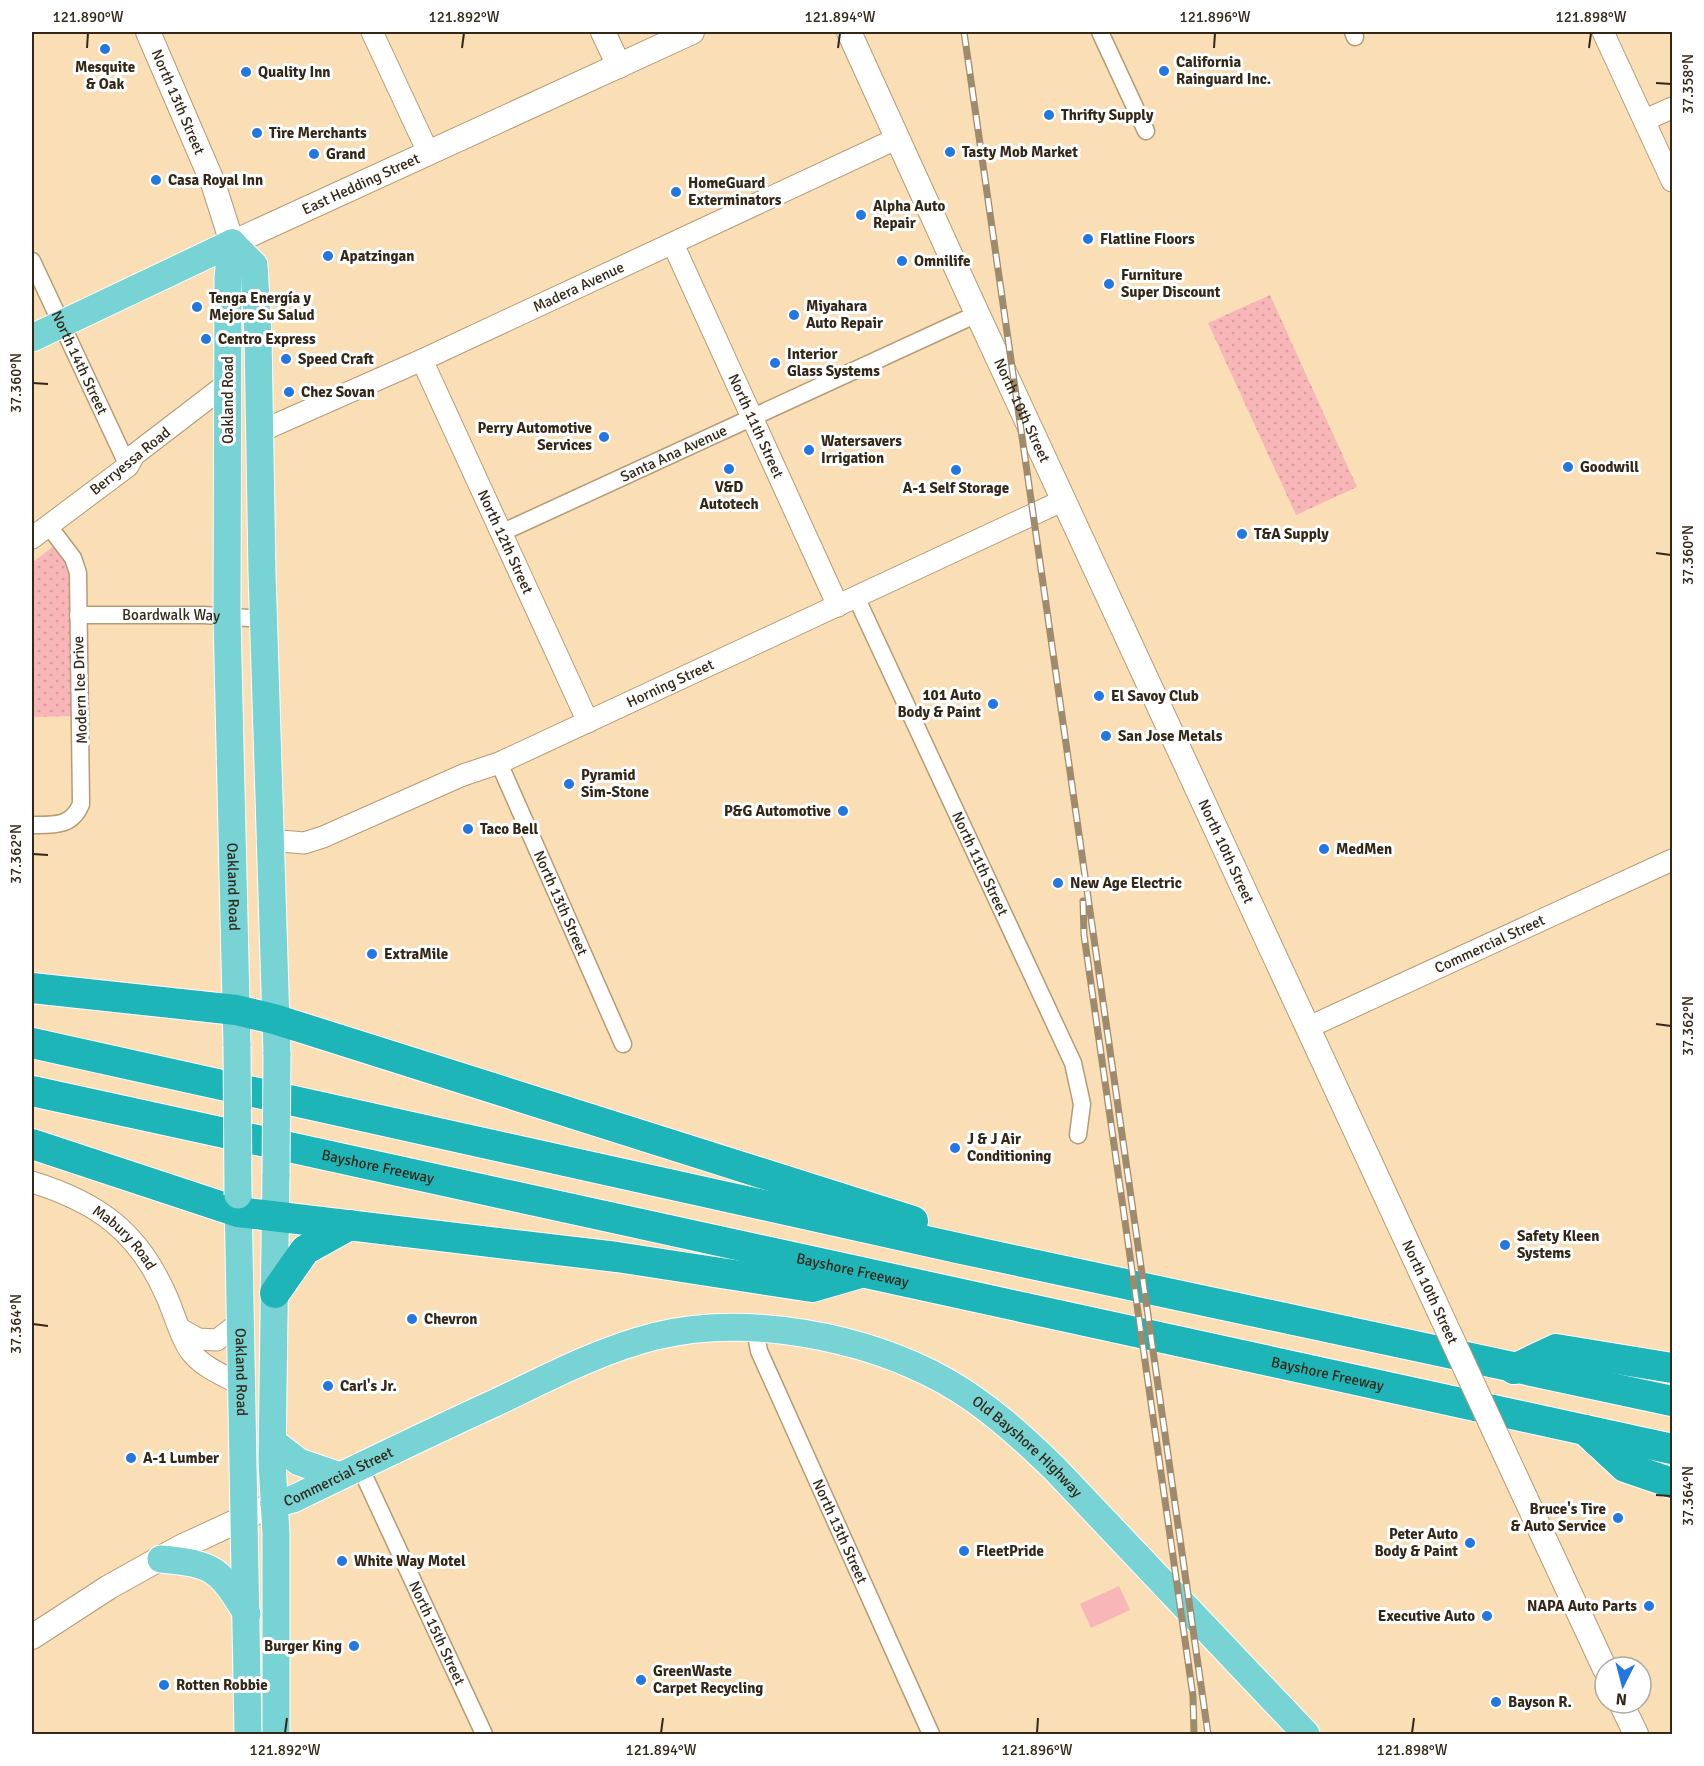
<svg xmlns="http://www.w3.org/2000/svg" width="1704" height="1766" font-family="Signika,sans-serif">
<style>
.green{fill:url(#green-dots)}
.pitch{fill:#f8b6b8}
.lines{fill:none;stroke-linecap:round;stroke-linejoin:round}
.minor-casing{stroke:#b69b74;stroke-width:19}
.tertiary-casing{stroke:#b69b74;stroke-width:23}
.secondary-casing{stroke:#b69b74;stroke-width:26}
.primary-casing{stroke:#fff;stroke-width:29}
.motorway-casing{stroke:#fff;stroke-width:32}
.minor{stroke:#fff;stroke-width:16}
.tertiary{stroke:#fff;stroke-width:21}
.secondary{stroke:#fff;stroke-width:24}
.primary{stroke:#77d3d4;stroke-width:27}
.motorway{stroke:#1db5b7;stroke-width:30}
.rail-casing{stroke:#9e8a6c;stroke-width:7}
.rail{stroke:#fff;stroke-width:4.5;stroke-dasharray:14;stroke-linecap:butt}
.secondary-bridge-casing{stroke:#b69b74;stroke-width:26;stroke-linecap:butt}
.primary-bridge-casing{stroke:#fff;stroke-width:29;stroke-linecap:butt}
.secondary-bridge{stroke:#fff;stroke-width:24}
.primary-bridge{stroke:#77d3d4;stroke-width:27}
.ticks{fill:none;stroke:#332818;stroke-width:2}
.poi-dot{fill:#2277e1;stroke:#fff;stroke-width:2}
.labels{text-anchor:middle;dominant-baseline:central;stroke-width:6;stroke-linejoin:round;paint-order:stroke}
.poi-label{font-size:15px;font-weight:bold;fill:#332818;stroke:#fff;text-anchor:start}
.street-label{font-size:15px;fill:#332818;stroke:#fff}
.neatline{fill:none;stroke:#332818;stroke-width:2}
.ticks-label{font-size:15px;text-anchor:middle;fill:#332818}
</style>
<defs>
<pattern id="green-dots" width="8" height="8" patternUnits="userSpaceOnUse" patternTransform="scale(1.5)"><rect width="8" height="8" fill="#f8b6b8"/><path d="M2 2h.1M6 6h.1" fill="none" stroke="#d59c9d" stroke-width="1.8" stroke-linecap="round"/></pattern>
</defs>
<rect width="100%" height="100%" fill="#fadeb5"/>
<path class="green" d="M1270,295L1357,487L1296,515L1208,323Z
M55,545L70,566L74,716L32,717V563Z"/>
<path class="pitch" d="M1119,1586L1130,1610L1091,1628L1080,1604Z"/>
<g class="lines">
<g class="minor-casing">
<g id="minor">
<path d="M1100,32L1146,131"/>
<path d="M1353,32L1355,37"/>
<path id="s1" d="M32,261L128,466"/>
<path id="s2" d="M501,533L977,314"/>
<path id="s3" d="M856,597L1073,1063L1082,1104L1078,1135"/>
<path id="s4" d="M78,615H204L264,619"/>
<path id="s5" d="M499,763L623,1044"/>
<path d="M32,825C53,825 72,827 81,804L78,573L73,558L48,525"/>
<path id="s6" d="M755,1329L759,1351L931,1734"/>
<path id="s7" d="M360,1467L484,1734"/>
</g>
</g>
<g class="tertiary-casing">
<g id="tertiary">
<path d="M372,32L428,152"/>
<path d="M1603,32L1672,181"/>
<path d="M1645,120L1672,108"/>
<path id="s8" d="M673,244L838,606"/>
<path id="s9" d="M422,360L588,722"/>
<path id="s10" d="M259,432L422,360L898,138"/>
<path d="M32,538L128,466L134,455L228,383"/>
<path id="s11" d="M269,840L304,843L323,837L463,775L499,763L1064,500"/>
<path id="s12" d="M1307,1028L1672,860"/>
<path id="s13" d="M32,1182C97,1202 138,1231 166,1295C174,1312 181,1340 192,1353C204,1368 225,1376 242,1385"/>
<path d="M182,1330L198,1339L217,1340L239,1323"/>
</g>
</g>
<g class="secondary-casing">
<g id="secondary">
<path id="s14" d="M148,32L213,183L232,243L692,32"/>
<path d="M603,32L619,66"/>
<path id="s15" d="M849,32L970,298L1420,1270"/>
<path d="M1525,1497L1605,1669"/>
<path d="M32,1637L109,1587L179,1548L274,1504"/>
<path d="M1621,1703L1636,1734"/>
</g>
</g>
<g class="primary-casing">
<g id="primary">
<path d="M232,243L254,265L258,336L262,572L277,1055"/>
<path id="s16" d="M232,243L228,277L227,617L237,1046"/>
<path d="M32,338L232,243"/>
<path id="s17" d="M238,1195L248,1734"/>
<path d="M273,1442L299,1462L340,1476"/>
<path id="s18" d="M274,1504L293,1499C361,1466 429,1433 497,1402C549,1377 600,1350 656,1336C747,1314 864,1336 945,1381C986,1404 1021,1436 1055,1469L1306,1734"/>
<path d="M161,1559C215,1564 219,1569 247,1614"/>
<path d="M276,1734V1534L272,1462L276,1174"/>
</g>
</g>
<g class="motorway-casing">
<g id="motorway">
<path d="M32,988L236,1010L274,1019L913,1221"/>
<path d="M32,1043L962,1249L1672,1401"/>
<path id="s19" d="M32,1091L1672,1449"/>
<path d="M32,1144L238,1212L617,1257L812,1287L857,1274"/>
<path d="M275,1293L305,1250L350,1225"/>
<path d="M1514,1369L1556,1349L1672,1368"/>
<path d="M1585,1430L1625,1467L1672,1483"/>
</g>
</g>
<use href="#minor" class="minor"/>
<use href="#tertiary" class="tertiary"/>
<use href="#secondary" class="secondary"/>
<use href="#primary" class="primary"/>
<use href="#motorway" class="motorway"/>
<g class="rail-casing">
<path id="rail" d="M964,32L1208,1734
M1083,901L1084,935L1193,1696L1194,1734"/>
</g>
<use href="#rail" class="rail"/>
<g class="secondary-bridge-casing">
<path id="secondary-bridge" d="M1420,1270L1525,1497"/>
</g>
<g class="primary-bridge-casing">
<path id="primary-bridge" d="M237,1046L238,1195
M276,1174L277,1055"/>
</g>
<use href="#secondary-bridge" class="secondary-bridge"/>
<use href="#primary-bridge" class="primary-bridge"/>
</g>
<path class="ticks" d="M87,48L88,33M462,48L464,33M838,48L840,33M1214,48L1215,33M1589,48L1591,33M1656,83L1671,84M33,383L48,384M1656,553L1671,555M33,854L48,855M1656,1024L1671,1026M33,1324L48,1326M1656,1495L1671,1496M285,1733L287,1718M661,1733L663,1718M1037,1733L1038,1718M1412,1733L1414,1718"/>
<g class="poi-dot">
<circle cx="105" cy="49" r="6"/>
<circle cx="1164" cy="71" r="6"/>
<circle cx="246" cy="72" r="6"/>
<circle cx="1049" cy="115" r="6"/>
<circle cx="257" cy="133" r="6"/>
<circle cx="950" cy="152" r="6"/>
<circle cx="314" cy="154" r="6"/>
<circle cx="156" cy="180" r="6"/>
<circle cx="676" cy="192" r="6"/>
<circle cx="861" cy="215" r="6"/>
<circle cx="1088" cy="239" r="6"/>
<circle cx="328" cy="256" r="6"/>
<circle cx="902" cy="261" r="6"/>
<circle cx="1109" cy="284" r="6"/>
<circle cx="197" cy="307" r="6"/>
<circle cx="794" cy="315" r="6"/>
<circle cx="206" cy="339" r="6"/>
<circle cx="286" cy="359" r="6"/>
<circle cx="775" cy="363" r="6"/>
<circle cx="289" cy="392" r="6"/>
<circle cx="604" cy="437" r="6"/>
<circle cx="809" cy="450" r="6"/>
<circle cx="1568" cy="467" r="6"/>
<circle cx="729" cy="469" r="6"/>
<circle cx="956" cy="470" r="6"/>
<circle cx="1242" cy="534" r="6"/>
<circle cx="1099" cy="696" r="6"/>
<circle cx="993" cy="704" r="6"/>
<circle cx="1106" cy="736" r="6"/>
<circle cx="569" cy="784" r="6"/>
<circle cx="843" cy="811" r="6"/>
<circle cx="468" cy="829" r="6"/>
<circle cx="1324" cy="849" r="6"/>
<circle cx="1058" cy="883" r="6"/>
<circle cx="372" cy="954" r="6"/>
<circle cx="955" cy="1148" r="6"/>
<circle cx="1505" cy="1245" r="6"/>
<circle cx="412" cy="1319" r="6"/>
<circle cx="328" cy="1386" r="6"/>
<circle cx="131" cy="1458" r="6"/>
<circle cx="1618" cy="1518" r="6"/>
<circle cx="1470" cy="1543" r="6"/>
<circle cx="964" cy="1551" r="6"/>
<circle cx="342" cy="1561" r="6"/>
<circle cx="1649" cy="1606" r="6"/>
<circle cx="1487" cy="1616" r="6"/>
<circle cx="354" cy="1646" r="6"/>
<circle cx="641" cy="1680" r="6"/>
<circle cx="164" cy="1685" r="6"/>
<circle cx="1496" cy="1702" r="6"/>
</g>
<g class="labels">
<g class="poi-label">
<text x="1176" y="62">California<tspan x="1176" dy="17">Rainguard Inc.</tspan></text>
<text x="105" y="67" text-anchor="middle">Mesquite<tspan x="105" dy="17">&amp; Oak</tspan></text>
<text x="258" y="72">Quality Inn</text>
<text x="1061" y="115">Thrifty Supply</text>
<text x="269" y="133">Tire Merchants</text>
<text x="962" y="152">Tasty Mob Market</text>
<text x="326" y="154">Grand</text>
<text x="168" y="180">Casa Royal Inn</text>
<text x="688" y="183">HomeGuard<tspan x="688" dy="17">Exterminators</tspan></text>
<text x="873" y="206">Alpha Auto<tspan x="873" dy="17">Repair</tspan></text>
<text x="1100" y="239">Flatline Floors</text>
<text x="340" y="256">Apatzingan</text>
<text x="914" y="261">Omnilife</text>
<text x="1121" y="275">Furniture<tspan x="1121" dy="17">Super Discount</tspan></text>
<text x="209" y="298">Tenga Energía y<tspan x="209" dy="17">Mejore Su Salud</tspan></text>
<text x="806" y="306">Miyahara<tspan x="806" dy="17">Auto Repair</tspan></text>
<text x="218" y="339">Centro Express</text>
<text x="787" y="354">Interior<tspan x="787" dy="17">Glass Systems</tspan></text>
<text x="298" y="359">Speed Craft</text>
<text x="301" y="392">Chez Sovan</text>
<text x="592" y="428" text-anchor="end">Perry Automotive<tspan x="592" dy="17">Services</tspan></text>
<text x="821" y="441">Watersavers<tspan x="821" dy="17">Irrigation</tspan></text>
<text x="1580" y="467">Goodwill</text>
<text x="729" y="487" text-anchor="middle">V&amp;D<tspan x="729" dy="17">Autotech</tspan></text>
<text x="956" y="488" text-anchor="middle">A-1 Self Storage</text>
<text x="1254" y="534">T&amp;A Supply</text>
<text x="981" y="695" text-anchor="end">101 Auto<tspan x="981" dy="17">Body &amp; Paint</tspan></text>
<text x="1111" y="696">El Savoy Club</text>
<text x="1118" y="736">San Jose Metals</text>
<text x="581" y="775">Pyramid<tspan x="581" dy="17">Sim-Stone</tspan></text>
<text x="831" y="811" text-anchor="end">P&amp;G Automotive</text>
<text x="480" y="829">Taco Bell</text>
<text x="1336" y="849">MedMen</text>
<text x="1070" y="883">New Age Electric</text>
<text x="384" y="954">ExtraMile</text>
<text x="967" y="1139">J &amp; J Air<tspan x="967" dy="17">Conditioning</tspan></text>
<text x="1517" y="1236">Safety Kleen<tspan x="1517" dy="17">Systems</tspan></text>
<text x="424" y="1319">Chevron</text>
<text x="340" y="1386">Carl's Jr.</text>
<text x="143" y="1458">A-1 Lumber</text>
<text x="1606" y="1509" text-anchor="end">Bruce's Tire<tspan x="1606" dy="17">&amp; Auto Service</tspan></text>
<text x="1458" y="1534" text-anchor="end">Peter Auto<tspan x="1458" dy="17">Body &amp; Paint</tspan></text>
<text x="976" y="1551">FleetPride</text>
<text x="354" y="1561">White Way Motel</text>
<text x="1637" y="1606" text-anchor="end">NAPA Auto Parts</text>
<text x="1475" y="1616" text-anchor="end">Executive Auto</text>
<text x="342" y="1646" text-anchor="end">Burger King</text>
<text x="653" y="1671">GreenWaste<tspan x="653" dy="17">Carpet Recycling</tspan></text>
<text x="176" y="1685">Rotten Robbie</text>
<text x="1508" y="1702">Bayson R.</text>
</g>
<g class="street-label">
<text stroke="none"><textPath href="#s14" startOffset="76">North 13th Street</textPath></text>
<text stroke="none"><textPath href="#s14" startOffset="369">East Hedding Street</textPath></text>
<text stroke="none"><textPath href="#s10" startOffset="351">Madera Avenue</textPath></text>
<text stroke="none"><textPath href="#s1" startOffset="112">North 14th Street</textPath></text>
<text transform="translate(228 400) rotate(-90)">Oakland Road</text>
<text stroke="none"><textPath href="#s15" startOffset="416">North 10th Street</textPath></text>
<text stroke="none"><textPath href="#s8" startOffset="200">North 11th Street</textPath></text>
<text stroke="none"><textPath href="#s2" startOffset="190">Santa Ana Avenue</textPath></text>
<text transform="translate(130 461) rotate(-39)">Berryessa Road</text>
<text stroke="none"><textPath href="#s9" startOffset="200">North 12th Street</textPath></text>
<text stroke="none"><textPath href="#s4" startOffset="93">Boardwalk Way</textPath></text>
<text stroke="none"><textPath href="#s11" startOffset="435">Horning Street</textPath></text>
<text transform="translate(80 690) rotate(-92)">Modern Ice Drive</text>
<text stroke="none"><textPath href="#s15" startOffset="902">North 10th Street</textPath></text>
<text stroke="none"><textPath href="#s3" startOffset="294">North 11th Street</textPath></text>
<text stroke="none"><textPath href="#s16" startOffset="644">Oakland Road</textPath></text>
<text stroke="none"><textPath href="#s5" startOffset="153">North 13th Street</textPath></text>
<text stroke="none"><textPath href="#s12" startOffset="201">Commercial Street</textPath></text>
<text stroke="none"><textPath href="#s19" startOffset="354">Bayshore Freeway</textPath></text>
<text stroke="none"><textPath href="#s13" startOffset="110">Mabury Road</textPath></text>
<text stroke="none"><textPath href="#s19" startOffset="840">Bayshore Freeway</textPath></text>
<text transform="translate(1430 1292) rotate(65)">North 10th Street</text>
<text stroke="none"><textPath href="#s17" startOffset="177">Oakland Road</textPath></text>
<text stroke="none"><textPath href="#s19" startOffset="1326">Bayshore Freeway</textPath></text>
<text stroke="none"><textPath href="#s18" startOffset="822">Old Bayshore Highway</textPath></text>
<text stroke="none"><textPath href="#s18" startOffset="70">Commercial Street</textPath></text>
<text stroke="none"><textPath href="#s6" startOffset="220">North 13th Street</textPath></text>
<text stroke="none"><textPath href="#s7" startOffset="183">North 15th Street</textPath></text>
</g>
</g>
<rect width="1704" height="1766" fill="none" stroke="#ffffff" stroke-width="66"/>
<g transform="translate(1623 1685) rotate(186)"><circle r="28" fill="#ffffff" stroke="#ada9a3" stroke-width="1.5"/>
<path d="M0-4.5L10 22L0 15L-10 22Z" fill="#2277e1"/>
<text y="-9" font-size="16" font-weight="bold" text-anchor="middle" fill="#332818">N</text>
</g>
<rect x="33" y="33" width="1638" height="1700" class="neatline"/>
<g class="ticks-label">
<text x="88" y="22">121.890°W</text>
<text x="464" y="22">121.892°W</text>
<text x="840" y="22">121.894°W</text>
<text x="1215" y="22">121.896°W</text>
<text x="1591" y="22">121.898°W</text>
<text transform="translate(1688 84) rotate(-90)" y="5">37.358°N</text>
<text transform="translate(16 383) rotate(-90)" y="5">37.360°N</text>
<text transform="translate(1688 555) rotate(-90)" y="5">37.360°N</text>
<text transform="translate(16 854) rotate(-90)" y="5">37.362°N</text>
<text transform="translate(1688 1026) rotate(-90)" y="5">37.362°N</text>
<text transform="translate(16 1324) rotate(-90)" y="5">37.364°N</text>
<text transform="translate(1688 1496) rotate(-90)" y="5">37.364°N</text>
<text x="285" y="1755">121.892°W</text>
<text x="661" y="1755">121.894°W</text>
<text x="1037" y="1755">121.896°W</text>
<text x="1412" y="1755">121.898°W</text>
</g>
</svg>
